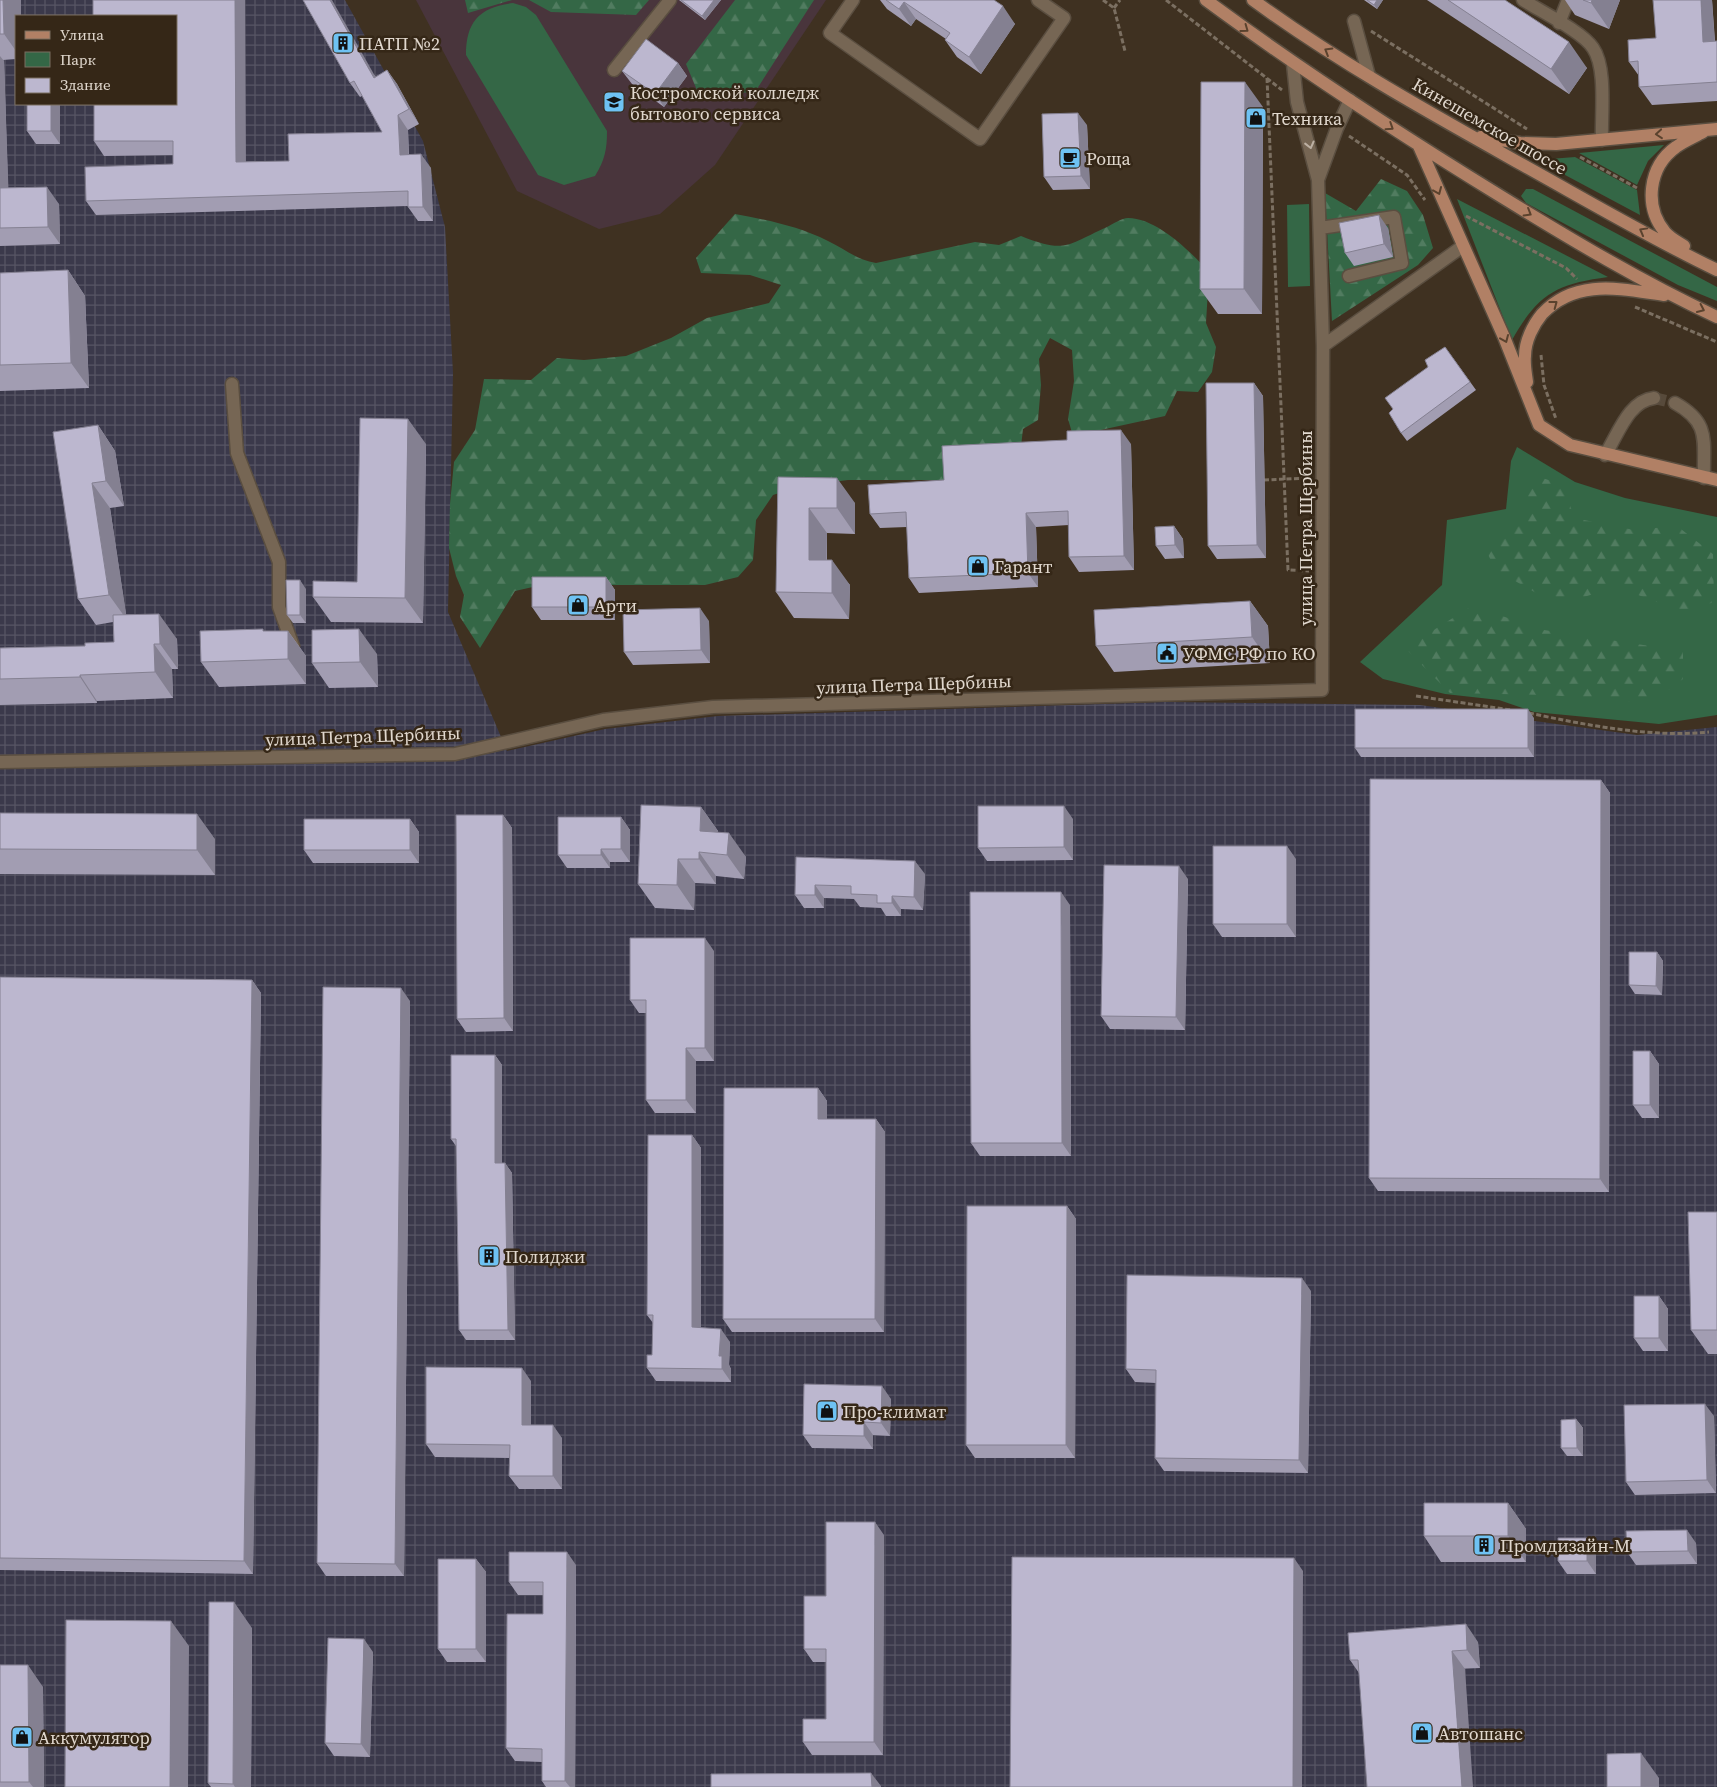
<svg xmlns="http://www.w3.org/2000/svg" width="1717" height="1787" font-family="'Source Serif 4',serif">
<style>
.industrial{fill:url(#industrial-grid);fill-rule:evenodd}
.education{fill:#49353c}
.green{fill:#346746}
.forest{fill:url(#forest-firs)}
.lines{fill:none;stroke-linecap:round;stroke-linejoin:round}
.minor-tunnel{stroke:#574a3b;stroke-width:12;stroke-dasharray:12 6;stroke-linecap:butt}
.minor-casing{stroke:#5a4e40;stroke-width:15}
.major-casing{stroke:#5a4e40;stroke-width:15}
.path{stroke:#7b6f61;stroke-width:3;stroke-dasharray:5 2.5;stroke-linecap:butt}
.minor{stroke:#766654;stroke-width:12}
.major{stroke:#b18065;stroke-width:12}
.wall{fill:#a29db2}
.shaded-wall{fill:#848091}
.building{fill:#bcb7cf;stroke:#848091}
.oneway{stroke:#5a422e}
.oneway2{stroke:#bcb0a3}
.labels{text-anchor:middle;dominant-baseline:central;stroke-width:5;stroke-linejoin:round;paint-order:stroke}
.poi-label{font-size:18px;fill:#e1d8ce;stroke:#352717;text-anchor:start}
.street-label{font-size:18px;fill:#e1d8ce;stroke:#352717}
</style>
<defs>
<pattern id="industrial-grid" width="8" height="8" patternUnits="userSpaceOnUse" patternTransform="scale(1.25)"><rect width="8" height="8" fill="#3b394b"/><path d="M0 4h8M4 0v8" fill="none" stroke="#575564"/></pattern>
<pattern id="forest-firs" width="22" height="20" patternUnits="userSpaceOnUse" patternTransform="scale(1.25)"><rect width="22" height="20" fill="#346746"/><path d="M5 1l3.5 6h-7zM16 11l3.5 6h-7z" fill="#517c60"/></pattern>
</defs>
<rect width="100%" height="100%" fill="#3f3121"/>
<path class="industrial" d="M0,0H345L423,141L445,227L453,373L448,612L507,751L605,729L718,716L1166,702L1420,705L1637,735L1717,727V1787H0ZM16,16H176V104H16Z"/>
<path class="education" d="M416,0H826L715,165L660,214L599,229L517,191Z"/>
<path class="green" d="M513,3L526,7L536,15L607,131C607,149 605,160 595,176L564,185L538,175L466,55C466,22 479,7 513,3Z
M1664,145L1648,161L1637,185L1579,153Z
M1575,157L1637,190L1640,215L1537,160Z
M1526,189H1533L1717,287V301L1678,285L1526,203L1521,196Z
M1457,199L1608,277C1556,284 1538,294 1512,340Z
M1309,204L1310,286L1288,287L1287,205Z
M1517,447L1575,482L1625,498L1717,517V715L1659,724L1534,712L1499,700L1445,694L1383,679L1360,662L1442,585L1447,520L1506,509L1511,461Z"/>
<path class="forest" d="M465,0H512L468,13Z
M529,0H649L636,15L551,12Z
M735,0H814L755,92L699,95L686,64Z
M1381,179L1407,191L1423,215L1433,248L1418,265L1332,321L1325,193L1356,211Z
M735,214C767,220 798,226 828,241C845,249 857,260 876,263L975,242L999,245L1021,236C1066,254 1067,245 1107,227C1113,224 1122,218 1128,218C1157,218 1191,252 1209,272L1206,323L1216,347L1212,372L1198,392L1177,391L1165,416L1073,436L1068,419L1074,381L1072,350L1050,338L1039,359L1041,385L1038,420L1023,429L1020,455L951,480H848L800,486L773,495L756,520L753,560L738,577L705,585H588L555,582L515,591L480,648L460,617L464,595L456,576L449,548L450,504L454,462L475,430L484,379L531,380L557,358L584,360L626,356L671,338L707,318L769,303L781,285L750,275L701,273L696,258Z
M1533,475L1564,485L1574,518L1634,530L1677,526L1713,554L1714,601L1691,615L1617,587L1557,605L1496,570L1482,543L1522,517Z
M1472,606L1544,630L1683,651V679L1651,703L1548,695L1450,693L1405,648Z"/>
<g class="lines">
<path class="minor-tunnel" d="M1654,398L1675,403"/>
<g class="minor-casing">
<path id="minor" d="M853,0L830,33L980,139L1064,18L1038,0
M1523,0C1540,11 1583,32 1593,48C1607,68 1601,115 1602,140
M1354,21L1369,76
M1559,23L1568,0
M614,70L670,0
M1318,180L1337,128L1350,100
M1320,228L1394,217L1402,263L1349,276
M1323,346L1463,246
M232,384L237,453L279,562V607L293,646
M1675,403C1711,423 1703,441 1704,478
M1605,455C1618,435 1628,401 1654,398
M0,762L455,754L603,720L713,707L1322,690L1323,346L1318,180L1297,102L1293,64"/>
</g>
<g class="major-casing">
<path id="major" d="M1206,0C1302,71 1401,135 1502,197C1572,240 1642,282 1717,317
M1253,0C1338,62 1430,113 1521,164C1586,200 1650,238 1717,270
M1481,137L1520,143L1556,144L1717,129
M1419,146L1504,337L1539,425L1570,445L1717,480
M1684,246C1678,242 1670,238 1665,232C1644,207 1648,167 1676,147C1684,141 1694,137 1703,132
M1527,382C1526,374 1524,364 1525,356C1525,341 1533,325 1542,314C1576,278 1620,289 1664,295"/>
</g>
<path class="path" d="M1103,0L1114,8L1125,51
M1166,0L1282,90
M1114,8L1120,0
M1371,31L1527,129
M1267,78L1288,570L1309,571
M1349,136L1407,175L1425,200
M1580,157L1637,188
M1466,216L1566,268L1577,279
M1635,307L1717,342
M1541,355L1544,385L1556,419
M1264,480L1309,478
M1416,696L1511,710
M1529,713C1585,725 1652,738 1709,732"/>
<use href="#minor" class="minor"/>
<use href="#major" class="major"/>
</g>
<path class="wall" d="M0,0H21V16H16V59L3,60L4,61L8,188L59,204L60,244L0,246Z
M303,0L376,77L387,70L397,84L419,124L408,130L409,155L431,168L433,221H418L408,207V206L96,215L86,201L173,164V155L104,156L94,141V104L246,162L289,161L382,132L362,96L360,97L350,83Z
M679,0H721L705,20Z
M880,0H994L1015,24L981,74L957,57L945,40L946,39L916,19L911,26L887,9Z
M1364,0H1383L1377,9Z
M1427,0H1505L1587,68L1569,94Z
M1565,0H1620L1609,29L1575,15Z
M1712,0L1715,41H1717V101L1652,105L1639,87V76L1629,62L1656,38Z
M678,63L687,76L664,107L632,84L622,71Z
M27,104H60V144H36L27,131Z
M1263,107L1262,314H1218L1200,289Z
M1087,125L1090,189L1053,190L1044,177Z
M1388,228L1393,257L1354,266L1345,253Z
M68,270L85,296L89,388L0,391V273Z
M1445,347L1476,390L1407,441L1401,433L1428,367Z
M1254,383L1263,396L1266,558L1217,559L1208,546Z
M98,425L115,451L124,506L110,508L126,615L177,639L178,669H172L173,698L97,701V703L0,705V648L85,646L114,642L113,622L96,625L78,599Z
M426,444L423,623L331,622L313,597L357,582Z
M1131,444L1134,570L1079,572L1069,557V525L1036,527L1038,587L919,593L909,578L907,527L880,528L870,514L944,480Z
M778,477L855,503V534L827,533V560L850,585L849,619L794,618L776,592Z
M1174,526L1183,539L1184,558L1165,559L1156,546Z
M606,577L615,590V620H541L532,607Z
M306,589V623H293L287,615Z
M1250,601L1268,626L1270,663L1114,672L1096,646Z
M709,621L710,663L633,665L624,652Z
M264,631H288L306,656V684L219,687L201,662Z
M377,654L378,687L329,688L312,663Z
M1534,718V757H1361L1355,748Z
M1601,780L1610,793L1609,1192L1378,1191L1369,1178Z
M701,807L718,831V832L746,857L744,879L716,876V884L695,883L694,910L655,908L638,884Z
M0,813L215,839V875L0,874Z
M503,815L512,828L513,1031L466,1032L457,1019Z
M621,817L630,830V862H610V868H567L558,855Z
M410,819L419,832V863H313L304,850Z
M1073,819V860L987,861L978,848Z
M796,857L925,874L923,910L901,909V916H886L881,908L860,907L854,899L824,898V908H804L795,895Z
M1296,859V937H1222L1213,924Z
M1188,879L1185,1030L1110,1029L1101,1016Z
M1070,905L1071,1156H980L971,1143Z
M714,951V1061H696V1113H655L646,1100V1013H639L630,1000Z
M1657,952L1663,961L1662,995L1635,994L1629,985Z
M0,977L252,980L261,993L253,1574L0,1570Z
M410,1001L404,1576H326L317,1563Z
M1650,1051L1659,1064V1118H1642L1633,1105Z
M495,1055L502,1065V1163H505L512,1173L515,1340H466L459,1330L456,1146L451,1139Z
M818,1088L827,1101V1119H876L885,1132L884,1332H732L723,1319Z
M692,1135L701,1148V1328L730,1342L729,1365L731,1369V1382L656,1381L647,1368L652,1355L653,1323L647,1315Z
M1067,1206L1076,1219L1075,1458H975L966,1445Z
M1717,1212V1354H1708L1691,1330Z
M1311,1291L1308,1473L1164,1471L1155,1458L1156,1383L1135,1382L1126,1369Z
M1659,1296L1668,1309V1351H1643L1634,1338Z
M531,1381V1425L562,1438V1489H519L509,1476L510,1458L435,1457L426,1444Z
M891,1399L890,1436L873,1435V1449L812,1448L803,1435Z
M1714,1416L1716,1493L1635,1495L1626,1482Z
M1576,1419L1583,1428V1456H1567L1561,1448Z
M1508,1503L1526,1529V1562H1441L1424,1536Z
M884,1535L883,1755H812L803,1742L826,1719V1662H813L804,1649L826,1596Z
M1587,1538L1596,1551V1574H1567L1558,1561Z
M1696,1543L1697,1564L1636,1565L1627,1552Z
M476,1559L486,1572V1662H447L438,1649Z
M576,1565L575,1787H546L542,1781V1762L515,1761L506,1748L543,1614V1595H518L509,1582Z
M252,1628L251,1787H211L208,1783Z
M1478,1642L1480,1668L1359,1673L1350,1660Z
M373,1652L370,1757L334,1756L325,1743Z
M0,1665L43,1687L44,1787H0Z"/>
<path class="shaded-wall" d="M3,0H21V16H16V51L4,34Z
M235,0H245L246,177L236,162Z
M330,0H332L384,92L374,78Z
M714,0H721L705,20L702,16Z
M1377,0H1383L1377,9L1374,5Z
M1592,0H1620L1609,29L1591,3Z
M1701,0H1712L1716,60L1703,42Z
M904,2L916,19L911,26L899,9Z
M1003,6L1015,24L981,74L969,57Z
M1569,42L1587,68L1569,94L1551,69Z
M0,56L4,61L9,205L0,193Z
M678,63L687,76L664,107L655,94Z
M387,70L397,84L419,124L409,109Z
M1245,82L1263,107L1262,314L1244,289Z
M51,104H60V144L51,131Z
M1078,113L1087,125L1090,189L1081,176Z
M398,115L408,130L409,169L400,155Z
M421,154L431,168L433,221L423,207Z
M47,187L59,204L60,244L48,227Z
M1379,215L1388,228L1393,257L1384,244Z
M68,270L85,296L89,388L71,363Z
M1254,383L1263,396L1266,558L1257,545Z
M408,419L426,444L423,623L405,598Z
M98,425L115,451L124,506L106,481Z
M1121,430L1131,444L1134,570L1124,556Z
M837,478L855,503V534L837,508Z
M92,483L110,508L127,620L109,595Z
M809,508L827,533L826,585L809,560Z
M1026,513L1036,527L1038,587L1028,573Z
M1174,526L1183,539L1184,558L1175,545Z
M832,560L850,585L849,619L832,593Z
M606,577L615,590V620L606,607Z
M300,580L306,589V623L300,615Z
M1250,601L1268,626L1270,663L1252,637Z
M700,608L709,621L710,663L701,650Z
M159,614L177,639L178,669L160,644Z
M359,629L377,654L378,687L360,662Z
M288,631L306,656V684L288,659Z
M154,644L172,669L173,698L155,672Z
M80,675L97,701V703L80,677Z
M1528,709L1534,718V757L1528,748Z
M1601,780L1610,793L1609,1192L1600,1179Z
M1064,806L1073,819V860L1064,847Z
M701,807L718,831L717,854L700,831Z
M197,814L215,839V875L197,850Z
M503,815L512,828L513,1031L504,1018Z
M621,817L630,830V862L621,849Z
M410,819L419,832V863L410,850Z
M729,833L746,857L744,879L727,855Z
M1287,846L1296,859V937L1287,924Z
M601,849L610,862V868L601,855Z
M699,852L716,876V884L699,859Z
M678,859L695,883L694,910L677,885Z
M915,861L925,874L923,910L914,897Z
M1179,866L1188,879L1185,1030L1176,1017Z
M815,885L824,898V908L815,895Z
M1061,892L1070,905L1071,1156L1062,1143Z
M892,896L901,909V916L892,903Z
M705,938L714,951V1061L705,1048Z
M1657,952L1663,961L1662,995L1656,986Z
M252,980L261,993L253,1574L244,1561Z
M401,988L410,1001L404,1576L395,1564Z
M686,1048L696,1061V1113L686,1100Z
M1650,1051L1659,1064V1118L1650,1105Z
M495,1055L502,1065V1173L495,1163Z
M818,1088L827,1101V1132L818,1119Z
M876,1119L885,1132L884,1332L875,1319Z
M692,1135L701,1148V1340L692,1327Z
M505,1163L512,1173L515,1340L508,1330Z
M1067,1206L1076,1219L1075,1458L1066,1445Z
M1302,1278L1311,1291L1308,1473L1299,1460Z
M1659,1296L1668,1309V1351L1659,1338Z
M721,1329L730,1342L729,1365L731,1369V1382L722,1369L719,1356Z
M522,1368L531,1381V1438L522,1425Z
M882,1386L891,1399L890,1436L881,1423Z
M1705,1404L1714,1416L1716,1493L1707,1480Z
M1576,1419L1583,1428V1456L1577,1448Z
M864,1422L873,1435V1449L864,1436Z
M553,1425L562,1438V1489L553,1476Z
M1508,1503L1526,1529V1562L1508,1536Z
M875,1522L884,1535L883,1755L874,1742Z
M1687,1530L1696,1543L1697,1564L1688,1551Z
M1587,1538L1596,1551V1574L1587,1561Z
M567,1552L576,1565L575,1787H570L565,1781Z
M1294,1558L1303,1571L1302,1787H1293Z
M476,1559L486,1572V1662L476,1649Z
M234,1602L252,1628L251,1787H235L233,1784Z
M171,1621L189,1646L188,1787H170Z
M1466,1624L1478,1642L1480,1668L1467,1650Z
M364,1639L373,1652L370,1757L361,1744Z
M1452,1651L1465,1669L1473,1787H1462Z
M28,1665L43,1687L44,1787H33L29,1782Z
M1641,1753L1659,1778V1787H1641Z
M871,1773L881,1786V1787H872Z"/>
<path class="building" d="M0,0H3L4,34H0Z
M93,0H235L236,162L289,161L288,134L382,132L354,81L350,83L303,0H330L374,78L387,70L409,109L398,115L400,155L421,154L423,207H408V191L86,201L85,167L173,164V141H94V104H176V16H93Z
M681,0H714L702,16Z
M886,0H994L1003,6L969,57L945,40L950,33L904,2L899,9Z
M1367,0H1377L1374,5Z
M1448,0H1505L1569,42L1551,69Z
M1583,0H1592L1591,3Z
M1653,0H1701L1703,42L1717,41V82L1639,87L1638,61L1629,62L1628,40L1656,38Z
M646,39L678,63L655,94L622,71Z
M1201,82H1245L1244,289H1200Z
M27,104H51V131H27Z
M1078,113L1081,176L1044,177L1042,114Z
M47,187L48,227L0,228V188Z
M1379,215L1384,244L1345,253L1339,223Z
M68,270L71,363L0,365V273Z
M1445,347L1470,382L1401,433L1389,413L1393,409L1385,398L1428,367L1425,360Z
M1206,383H1254L1257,545L1208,546Z
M360,418L408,419L405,598L313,597V581L357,582Z
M98,425L106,481L92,483L109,595L78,599L53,432Z
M1121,430L1124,556L1069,557L1068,511L1026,513L1028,573L909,578L906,512L870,514L868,485L944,480L942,446L1067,440V431Z
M778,477L837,478V508H809V560H832V593L776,592Z
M1174,526L1175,545L1156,546L1155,527Z
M532,577H606V607H532Z
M286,580H300V615H287Z
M1250,601L1252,637L1096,646L1094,610Z
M700,608L701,650L624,652L623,610Z
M159,614L160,644H154L155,672L80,675V677L0,679V648L85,646V643L114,642L113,615Z
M263,629V631H288V659L201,662L200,631Z
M359,629L360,662L312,663V630Z
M1355,709H1528V748H1355Z
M1370,779L1601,780L1600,1179L1369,1178Z
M641,805L701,807L700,831L729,833L727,855L699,852V859H678L677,885L638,884Z
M978,806H1064V847L978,848Z
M0,813L197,814V850L0,849Z
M456,815H503L504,1018L457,1019Z
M558,817H621V849H601V855H558Z
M304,819H410V850H304Z
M1213,846H1287V924H1213Z
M796,857L915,861L914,897L892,896V903H877V895L851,894V886L815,885V895H795Z
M1104,865L1179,866L1176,1017L1101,1016Z
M970,892H1061L1062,1143H971Z
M630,938H705V1048H686V1100H646V1000H630Z
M1629,952H1657L1656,986L1629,985Z
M0,977L252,980L244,1561L0,1558Z
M323,987L401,988L395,1564L317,1563Z
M1633,1051H1650V1105H1633Z
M451,1055H495V1163H505L508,1330H459L456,1139H451Z
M724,1088H818V1119H876L875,1319H723Z
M648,1135H692V1327L721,1329L719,1356H722V1369L647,1368V1355H652L653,1315H647Z
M967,1206H1067L1066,1445H966Z
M1688,1212H1717V1330H1691Z
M1127,1275L1302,1278L1299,1460L1155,1458L1156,1370L1126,1369Z
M1634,1296H1659V1338H1634Z
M426,1367L522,1368V1425H553V1476H509L510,1445L426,1444Z
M804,1384L882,1386L881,1423L864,1422V1436L803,1435Z
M1705,1404L1707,1480L1626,1482L1624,1405Z
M1576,1419L1577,1448H1561V1420Z
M1424,1503H1508V1536H1424Z
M826,1522H875L874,1742H803V1719H826V1649H804V1596H826Z
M1687,1530L1688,1551L1627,1552L1626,1531Z
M1558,1538H1587V1561H1558Z
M509,1552H567L565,1781H542V1749L506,1748L507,1614H543V1582H509Z
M1012,1557L1294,1558L1293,1787H1010Z
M438,1559H476V1649H438Z
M209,1602H234L233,1784L208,1783Z
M66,1620L171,1621L170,1787H65Z
M1466,1624L1467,1650L1452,1651L1462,1787H1367L1358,1660H1350L1348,1633Z
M328,1638L364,1639L361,1744L325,1743Z
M0,1665H28L29,1782H0Z
M1641,1753V1787H1607V1754Z
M871,1773L872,1787H711V1774Z"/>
<defs><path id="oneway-chevron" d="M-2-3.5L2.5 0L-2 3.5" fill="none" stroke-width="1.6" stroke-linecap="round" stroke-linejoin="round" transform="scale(1.25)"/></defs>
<g class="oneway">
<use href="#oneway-chevron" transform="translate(1245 29) rotate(36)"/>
<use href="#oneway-chevron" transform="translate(1328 51) rotate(-149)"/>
<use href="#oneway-chevron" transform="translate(1390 127) rotate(33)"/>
<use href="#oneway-chevron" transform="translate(1659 134) rotate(175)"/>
<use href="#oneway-chevron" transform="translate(1438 191) rotate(67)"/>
<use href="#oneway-chevron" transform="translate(1528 213) rotate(31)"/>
<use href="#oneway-chevron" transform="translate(1643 231) rotate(-151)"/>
<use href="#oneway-chevron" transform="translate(1554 304) rotate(-37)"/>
<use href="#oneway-chevron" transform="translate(1701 309) rotate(25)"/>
<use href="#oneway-chevron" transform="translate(1505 339) rotate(67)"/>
</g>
<use class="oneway2" href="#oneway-chevron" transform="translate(1310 145) rotate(76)"/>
<defs>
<g id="building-square" transform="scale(1.125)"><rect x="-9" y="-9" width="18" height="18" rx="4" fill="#6ec2f3" stroke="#352717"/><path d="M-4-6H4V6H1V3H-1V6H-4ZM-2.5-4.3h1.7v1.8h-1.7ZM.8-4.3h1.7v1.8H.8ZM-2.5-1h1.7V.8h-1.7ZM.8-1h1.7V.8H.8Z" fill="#111"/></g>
<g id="university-square" transform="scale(1.125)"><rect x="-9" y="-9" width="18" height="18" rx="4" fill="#6ec2f3" stroke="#352717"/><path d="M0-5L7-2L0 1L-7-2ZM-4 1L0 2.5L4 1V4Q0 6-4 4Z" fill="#111"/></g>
<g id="shop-square" transform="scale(1.125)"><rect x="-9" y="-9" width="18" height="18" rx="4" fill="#6ec2f3" stroke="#352717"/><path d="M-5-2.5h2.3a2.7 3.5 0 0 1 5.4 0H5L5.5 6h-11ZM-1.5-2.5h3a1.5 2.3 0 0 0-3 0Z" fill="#111"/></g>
<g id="cafe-square" transform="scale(1.125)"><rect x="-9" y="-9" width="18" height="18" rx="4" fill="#6ec2f3" stroke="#352717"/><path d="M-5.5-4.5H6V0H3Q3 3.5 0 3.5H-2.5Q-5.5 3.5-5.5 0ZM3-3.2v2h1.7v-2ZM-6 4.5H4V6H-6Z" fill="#111"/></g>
<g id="civic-square" transform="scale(1.125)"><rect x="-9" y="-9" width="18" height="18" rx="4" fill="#6ec2f3" stroke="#352717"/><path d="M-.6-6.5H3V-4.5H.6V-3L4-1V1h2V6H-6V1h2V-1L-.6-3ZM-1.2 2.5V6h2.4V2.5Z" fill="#111"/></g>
</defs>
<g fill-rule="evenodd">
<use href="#building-square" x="343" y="43"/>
<use href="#university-square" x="614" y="102"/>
<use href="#shop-square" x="1256" y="118"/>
<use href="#cafe-square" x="1070" y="158"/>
<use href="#shop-square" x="978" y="566"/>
<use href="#shop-square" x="578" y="605"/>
<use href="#civic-square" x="1167" y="653"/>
<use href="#building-square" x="489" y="1256"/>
<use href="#shop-square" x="827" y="1411"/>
<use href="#building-square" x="1484" y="1545"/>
<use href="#shop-square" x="1422" y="1733"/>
<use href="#shop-square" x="22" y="1737"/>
</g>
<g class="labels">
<g class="poi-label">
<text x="359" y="43">ПАТП №2</text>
<text x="630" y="92">Костромской колледж<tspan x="630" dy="21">бытового сервиса</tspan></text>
<text x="1272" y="118">Техника</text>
<text x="1086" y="158">Роща</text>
<text x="994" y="566">Гарант</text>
<text x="594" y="605">Арти</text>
<text x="1183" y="653">УФМС РФ по КО</text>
<text x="505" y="1256">Полиджи</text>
<text x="843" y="1411">Про-климат</text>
<text x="1500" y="1545">Промдизайн-М</text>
<text x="1438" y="1733">Автошанс</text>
<text x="38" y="1737">Аккумулятор</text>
</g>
<g class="street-label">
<text transform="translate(1490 126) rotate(30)">Кинешемское шоссе</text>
<text transform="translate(1305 528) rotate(-90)">улица Петра Щербины</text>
<text transform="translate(914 684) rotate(-2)">улица Петра Щербины</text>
<text transform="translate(363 736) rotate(-2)">улица Петра Щербины</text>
</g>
</g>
<rect x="15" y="15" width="162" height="90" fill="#352717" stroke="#7a6e60"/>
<rect x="25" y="31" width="25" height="8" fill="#b18065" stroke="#7a6e60"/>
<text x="60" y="40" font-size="15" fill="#e1d8ce">Улица</text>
<rect x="25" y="52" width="25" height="15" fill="#346746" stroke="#7a6e60"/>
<text x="60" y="65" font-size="15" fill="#e1d8ce">Парк</text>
<rect x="25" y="78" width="25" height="15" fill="#bcb7cf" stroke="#7a6e60"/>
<text x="60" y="90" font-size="15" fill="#e1d8ce">Здание</text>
</svg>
